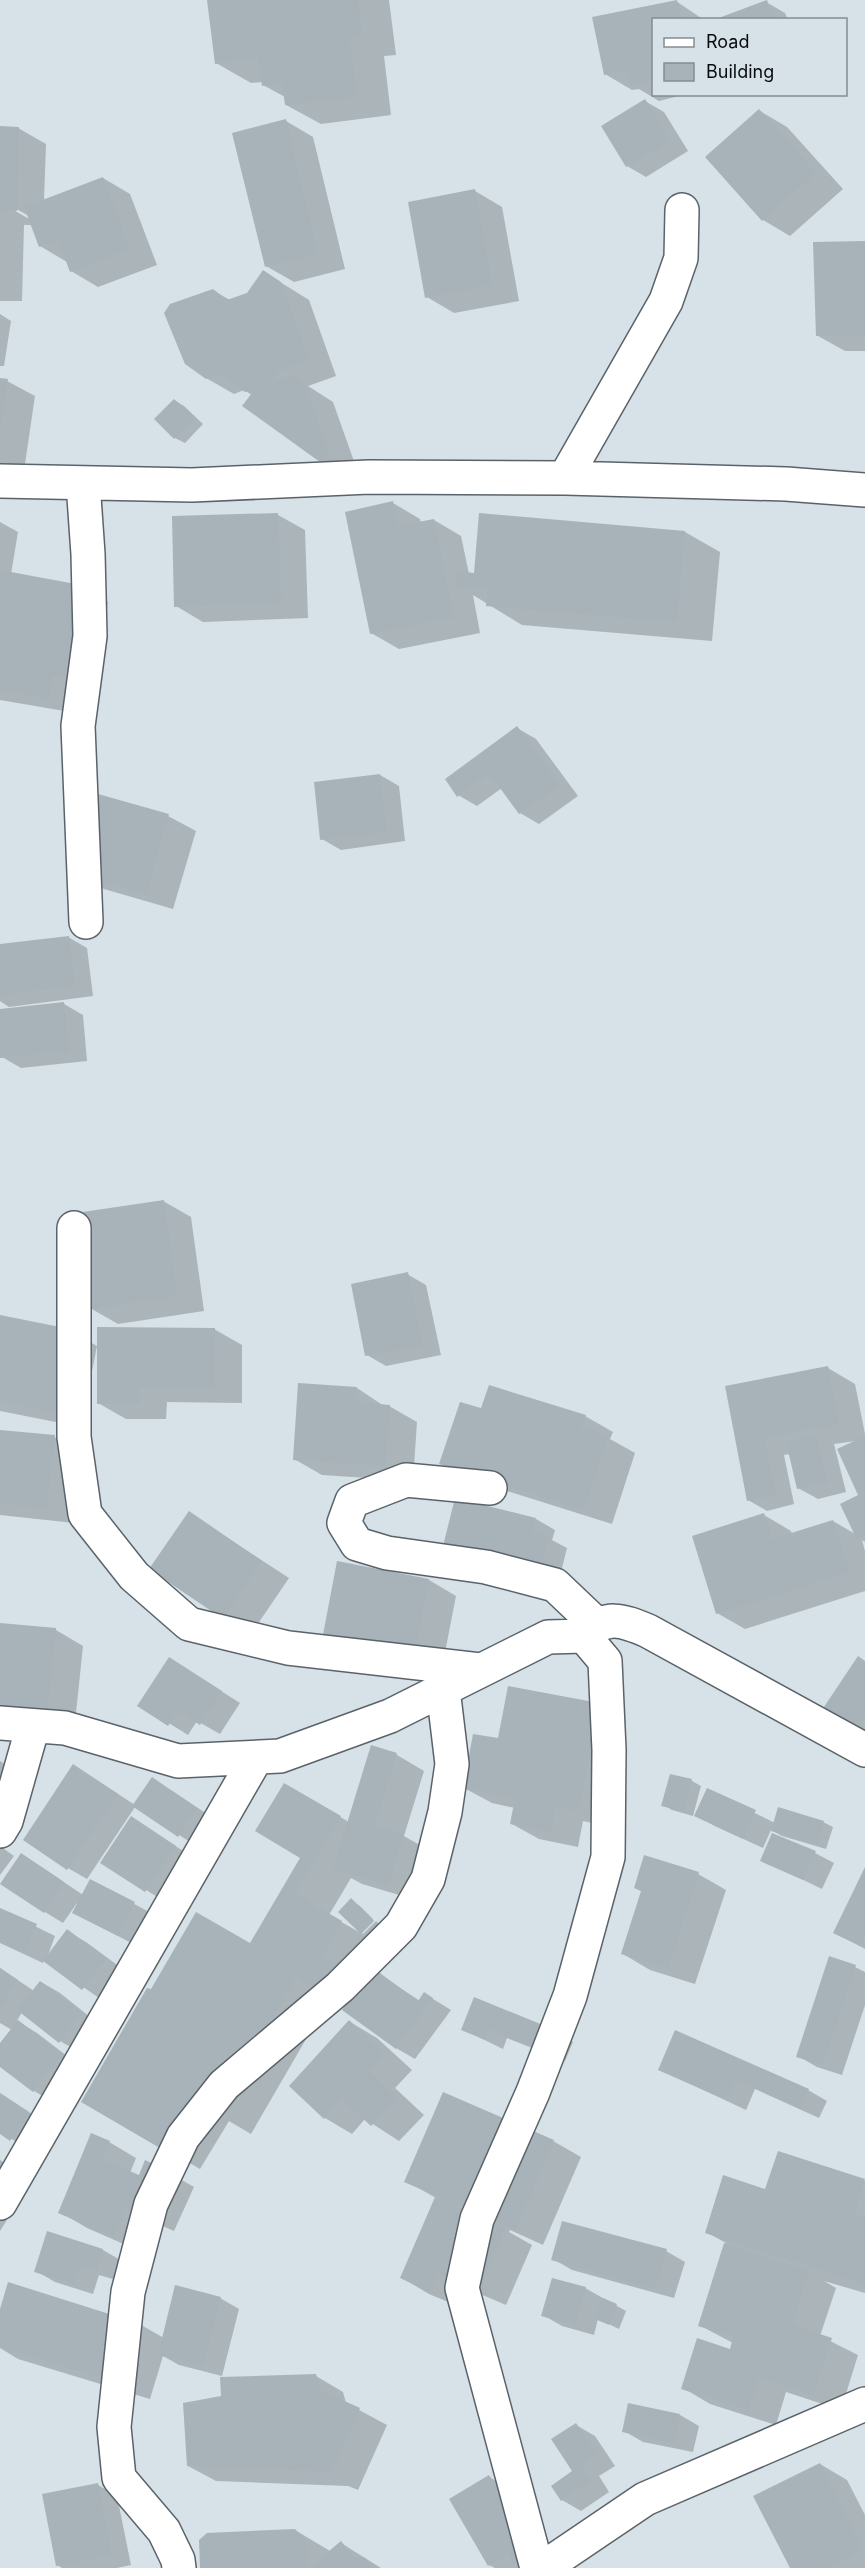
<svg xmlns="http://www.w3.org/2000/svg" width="865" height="2568" font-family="Inter,sans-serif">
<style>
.shadow{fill:#0003;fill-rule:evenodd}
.building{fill:#a8b2b9}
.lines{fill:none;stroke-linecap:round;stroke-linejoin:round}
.minor-casing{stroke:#5a6369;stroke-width:36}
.minor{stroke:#fff;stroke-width:33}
</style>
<rect width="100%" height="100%" fill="#d6e1e8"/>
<path class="shadow" d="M208,0H389L396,55L384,56L391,115L321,124L286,105L285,97L263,85V82L251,83L216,63Z
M676,1L704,20H654V94H687L659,101L639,89L632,90L605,74L594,19Z
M766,2L785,13L788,20H719Z
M645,101L664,112L688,151L646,177L627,166Z
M760,111L787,127L843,189L790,236L763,220Z
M286,121L313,137L345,269L294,282L266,266Z
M0,128H18L46,144L44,200L103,178L130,194L157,265L98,287L71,271L67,262L40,246L32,225H24L22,301H0ZM11,206L29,216V219L10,208Z
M475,191L502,207L519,301L454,313L427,297Z
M865,242V351H845L818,336Z
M264,272L309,300L336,376L308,386L333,402L356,467L349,477L321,461L244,406L252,395L244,390L234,394L206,378L212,290L230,300L248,294Z
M0,314L11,321L4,366H0Z
M0,380L7,381L35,396L22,484L0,481Z
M174,400L184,406L203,424L185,443L175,438Z
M393,503L420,519L421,523L434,520L461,536L469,574H476L481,515L685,532L720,552L712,641L522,625L473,595L480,633L399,649L371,633Z
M278,515L305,530L308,618L203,622L176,606Z
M0,522L18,532L11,574L80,586L108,602L92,692L76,713L0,700Z
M517,728L536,739L578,796L539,824L520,813L502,788L477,806L458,795Z
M380,775L399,786L405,841L341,850L322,839Z
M168,816L196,831L173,909L104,889L77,873Z
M68,937L87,948L93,996L9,1007L0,1001V946Z
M64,1004L83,1015L87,1061L21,1068L2,1057L0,1010Z
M163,1201L191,1217L204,1311L118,1324L90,1308Z
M407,1274L426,1285L441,1355L386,1366L367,1355Z
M0,1317L69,1330L97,1346L81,1427L0,1411Z
M214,1329L242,1345V1403L167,1402L166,1419H126L98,1403Z
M828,1368L855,1384L865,1434V1542L862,1540L865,1551V1591L745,1629L717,1613L764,1515L791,1531L792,1534L833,1521L857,1535L860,1495L856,1441L834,1444L846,1492L818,1499L798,1488L790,1454L784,1455L794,1504L767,1511L748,1500L737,1445Z
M357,1388L384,1406H389L417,1422L413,1481L322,1475L294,1459Z
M482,1410L585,1416L613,1432L610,1439L635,1453L612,1524L469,1479L441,1464Z
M0,1432L54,1437L82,1453L74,1523L0,1515Z
M189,1513L289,1578L251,1634L152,1569Z
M536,1519L555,1530L552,1540L567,1548L559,1580L464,1556Z
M338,1562L429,1580L456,1596L441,1673L351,1655Z
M0,1624L56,1630L83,1646L74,1732L5,1725Z
M865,1662V1732L857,1727Z
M188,1670L240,1703L220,1734L197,1721L188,1735L140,1705Z
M599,1704L626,1720L607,1826L583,1821L578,1847L539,1839L512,1824L515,1808L492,1803L464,1788L500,1740Z
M372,1747L397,1755L424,1771L404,1836L430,1851L416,1900L362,1884L351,1878L329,1915L359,1932L351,1900L360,1906L373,1919L361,1932L363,1934L376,1921L382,1927L373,1970L420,2001L425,1994L451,2010L415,2059L396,2048L347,2006L331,1996L251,2134L229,2121L200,2169L83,2101L151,1992L251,1945L302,1857L284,1785L349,1822Z
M0,1761L22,1775L0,1821Z
M671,1775L692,1781L701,1786L693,1816L672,1810L663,1805Z
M92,1777L135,1805L171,1790L216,1820L198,1847L135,1807L87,1879L68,1868Z
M708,1790L775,1823L823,1822L833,1827L826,1849L782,1836L771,1830L763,1848L715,1826L696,1815Z
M132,1818L194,1858L165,1902L103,1862Z
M0,1846L14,1856L0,1875Z
M815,1853L834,1863L822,1889L762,1860Z
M40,1866L83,1895L91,1881L153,1914L137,1946L74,1913L78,1904L77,1903L63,1923L45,1912Z
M865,1870V1949L835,1932Z
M698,1874L726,1890L695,1984L650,1970L623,1954Z
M0,1909L55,1936L47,1958L67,1931L86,1942L124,1970L102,2000L44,1960L43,1963L0,1943Z
M855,1967L865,1972V2005L842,2075L817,2067L798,2056Z
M0,1968L34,1991L41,1982L60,1993L100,2025L79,2052L60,2041L22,2012L17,2021L37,2033L80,2066L53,2102L34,2091L0,2065V2046L12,2030L0,2023Z
M475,1999L554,2031L573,2042L565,2061L507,2038L503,2049L462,2029Z
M350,2022L377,2038L412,2070L395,2088L424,2115L399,2141L365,2119L352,2134L325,2118Z
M659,2069L808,2090L827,2101L819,2118L755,2089L746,2110Z
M0,2093L47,2124L30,2150L0,2132Z
M444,2094L553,2141L581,2157L543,2245L510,2230L509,2232L532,2245L506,2305L466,2288L458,2306L429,2294L402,2278L436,2198L406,2181Z
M109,2142L136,2158L130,2173L139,2177L166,2171L194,2187L174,2231L154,2222L142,2252L87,2228L60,2212Z
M778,2153L865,2181V2293L824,2281L836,2288L820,2336L858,2355L841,2410L786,2392L776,2425L710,2404L683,2388L731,2351L733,2343L699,2325L726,2243L706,2232L766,2191Z
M0,2160L18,2172L0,2199Z
M0,2216L7,2220L0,2231Z
M48,2233L103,2250L122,2261L116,2280L99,2275L93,2294L55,2282L36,2271Z
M666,2251L685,2262L674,2298L572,2270L553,2259Z
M585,2288L626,2311L619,2329L598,2319L594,2335L562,2326L543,2315Z
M220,2298L239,2309L222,2376L179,2365L163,2356L150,2399L18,2359L0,2348V2314L141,2325L164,2338Z
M316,2376L343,2392L346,2403L387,2425L358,2490L348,2486L216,2481L188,2466L223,2397Z
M680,2415L699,2426L693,2452L643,2442L624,2431Z
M576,2425L595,2436L615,2466L599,2476L609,2492L581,2511L562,2500L575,2471Z
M820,2464L847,2480L865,2515V2568H791Z
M489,2477L509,2488L521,2568H495L489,2565Z
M98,2485L117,2496L131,2565L117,2568H62L57,2565Z
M295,2530L330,2551L341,2543L381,2568H202Z"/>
<path class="building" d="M207,0H358L362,35L350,37L357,96L285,105L282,83L262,86L258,58L215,64Z
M677,0L681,20H654V81L630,86L627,71L604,75L592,17Z
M767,0L774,20H716V19Z
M645,99L670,140L626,167L601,126Z
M759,109L816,173L762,221L705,157Z
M286,119L318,254L265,267L232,133Z
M0,126L19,127L17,211L0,210Z
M103,177L130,249L70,272L58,240L39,247L24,207Z
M475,189L492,285L425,298L408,202Z
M865,241V335L816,336L813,242Z
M263,270L281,282L309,360L279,371L271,383L292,375L305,385L329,451L320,462L242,406L255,389L245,392L219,374L206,379L185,364L164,313L170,304L213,289L227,300L247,293Z
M0,378L8,379L1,425H0Z
M174,399L195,418L174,439L154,419Z
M393,501L398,526L434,519L454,617L370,634L345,512Z
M278,513L281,603L174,607L172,516Z
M479,513L685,531L677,622L486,606L487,589L455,587L457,571L474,573Z
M0,570L81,585L64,677L53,675L49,699L0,690Z
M517,726L560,785L519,814L489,773L457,797L445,779Z
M380,774L387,831L320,840L314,782Z
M98,794L169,814L146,894L75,874Z
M69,936L75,986L0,995V944Z
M64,1002L69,1051L0,1058V1009Z
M164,1200L177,1296L89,1309L76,1213Z
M408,1272L422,1345L365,1356L351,1284Z
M0,1315L70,1329L54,1412L0,1401Z
M97,1327L215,1328L214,1388L140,1387L139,1404H97Z
M828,1366L839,1424L764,1438L776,1494L747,1501L725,1386Z
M298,1383L357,1387L356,1402L390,1405L385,1466L293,1460Z
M489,1385L586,1415L581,1428L608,1436L584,1510L439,1464L460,1402L481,1408Z
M0,1430L55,1435L47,1508L0,1503Z
M816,1434L828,1482L797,1489L786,1442Z
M865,1436V1536L857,1540L840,1504L858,1495L837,1449Z
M455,1498L536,1518L533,1532L549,1536L540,1570L443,1546Z
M189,1511L262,1561L223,1619L149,1569Z
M764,1513L772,1539L833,1520L850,1572L716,1614L692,1536Z
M337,1561L429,1579L414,1658L322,1640Z
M0,1623L56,1628L47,1717L0,1713Z
M858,1656L865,1661V1715L856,1728L824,1707Z
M169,1657L222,1691L200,1725L178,1711L168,1726L137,1706Z
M508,1686L599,1703L579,1811L556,1806L551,1832L510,1824L515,1798L463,1788L473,1734L498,1738Z
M371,1745L397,1753L375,1825L404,1834L388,1886L333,1869Z
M73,1764L118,1794L67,1870L23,1840Z
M670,1774L692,1779L684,1811L661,1806Z
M152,1777L197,1808L178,1837L132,1806Z
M284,1783L341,1816L295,1894L342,1921L323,1956L343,1967L327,1995L296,1978L216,2116L165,2151L81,2102L147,1988L151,1989L196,1912L250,1943L300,1858L255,1831Z
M707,1788L756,1810L743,1839L694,1816Z
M778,1807L824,1821L817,1844L771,1831Z
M131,1816L176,1846L145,1892L100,1863Z
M772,1833L816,1851L803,1880L760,1861Z
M21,1853L64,1882L44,1913L0,1884Z
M644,1855L699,1872L668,1969L621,1954L641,1891L634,1888Z
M865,1867V1936L860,1946L833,1933Z
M90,1879L135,1902L118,1936L72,1913Z
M351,1898L374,1921L361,1934L338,1912Z
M0,1908L37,1924L24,1953L0,1942Z
M67,1929L106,1959L82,1990L43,1961Z
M829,1956L856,1965L823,2065L796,2057Z
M0,1968L18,1980L0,2007Z
M373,1968L418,2001L424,1992L433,1998L396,2049L342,2010Z
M40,1981L82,2013L59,2043L17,2010Z
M474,1997L555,2030L546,2052L488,2029L483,2039L461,2030Z
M18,2020L62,2054L33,2092L0,2067V2043Z
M349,2020L385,2053L369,2071L397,2098L371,2126L342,2099L324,2119L289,2086Z
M675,2030L809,2089L800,2108L736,2080L726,2100L658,2070Z
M443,2092L554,2140L516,2230L404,2182Z
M0,2093L29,2112L10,2141L0,2134Z
M91,2133L110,2141L102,2159L139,2175L145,2160L167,2170L146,2216L127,2208L114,2237L58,2213Z
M778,2151L865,2179L855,2213L865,2217V2285L705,2233L723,2175L765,2189Z
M435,2197L505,2228L478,2290L438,2273L430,2292L400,2278Z
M562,2221L667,2249L655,2289L551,2260Z
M47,2231L103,2249L97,2270L80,2265L74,2284L34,2272Z
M724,2243L809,2270L792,2325L832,2338L813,2395L759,2378L748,2410L681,2389L697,2338L730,2349L733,2337L698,2326Z
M552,2278L586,2287L575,2325L541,2316Z
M8,2282L141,2324L122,2385L0,2347V2309Z
M175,2285L221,2297L203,2366L158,2355Z
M603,2298L617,2304L609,2325L595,2319Z
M316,2374L320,2390L360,2408L330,2475L319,2471L187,2466L183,2403L221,2396L220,2377Z
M628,2403L680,2414L674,2443L622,2432Z
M576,2423L597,2454L581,2465L591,2480L561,2501L551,2486L572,2471L551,2439Z
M820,2463L863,2549L826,2568H790L753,2496Z
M489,2475L534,2550L513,2563L508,2554L488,2566L449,2499Z
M98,2483L112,2555L56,2566L42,2494Z
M295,2529L308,2544L309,2568H200L199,2540L207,2533Z
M341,2541L354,2557H364L373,2568H309Z"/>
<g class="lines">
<g class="minor-casing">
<path id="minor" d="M565,478L666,301L681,258L682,210
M0,481L192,485L369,477L565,478L786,484L865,490
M83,483L88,554L90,636L78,726L86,922
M74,1228V1437L85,1514L134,1576L189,1624L288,1648L480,1670
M490,1488L406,1480L352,1501L344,1523L357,1544L387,1553L486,1567L555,1585L596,1624
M584,1636C606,1614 622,1620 648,1631L865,1750
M0,1723L65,1728L178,1761L280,1756L390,1716L548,1637L584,1636L605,1661L609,1750L608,1857L570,1996L533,2092L477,2219L462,2288L537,2568
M0,1831L6,1821L33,1726
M0,2203L256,1758
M179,2568L178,2560L164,2531L119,2478L114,2427L128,2292L151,2204L183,2137L224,2085L340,1987L401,1926L428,1879L445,1812L452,1764L443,1689
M543,2568L645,2499L865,2404"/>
</g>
<use href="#minor" class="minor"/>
</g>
<rect x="652" y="18" width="195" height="78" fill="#d6e1e8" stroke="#848c91" stroke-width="1.5"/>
<rect x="664" y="38" width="30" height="9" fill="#ffffff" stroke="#848c91" stroke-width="1.5"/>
<text x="706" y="48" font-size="18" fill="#090c0e">Road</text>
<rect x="664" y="63" width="30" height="18" fill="#a8b2b9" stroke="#848c91" stroke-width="1.5"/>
<text x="706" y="78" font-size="18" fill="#090c0e">Building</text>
</svg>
